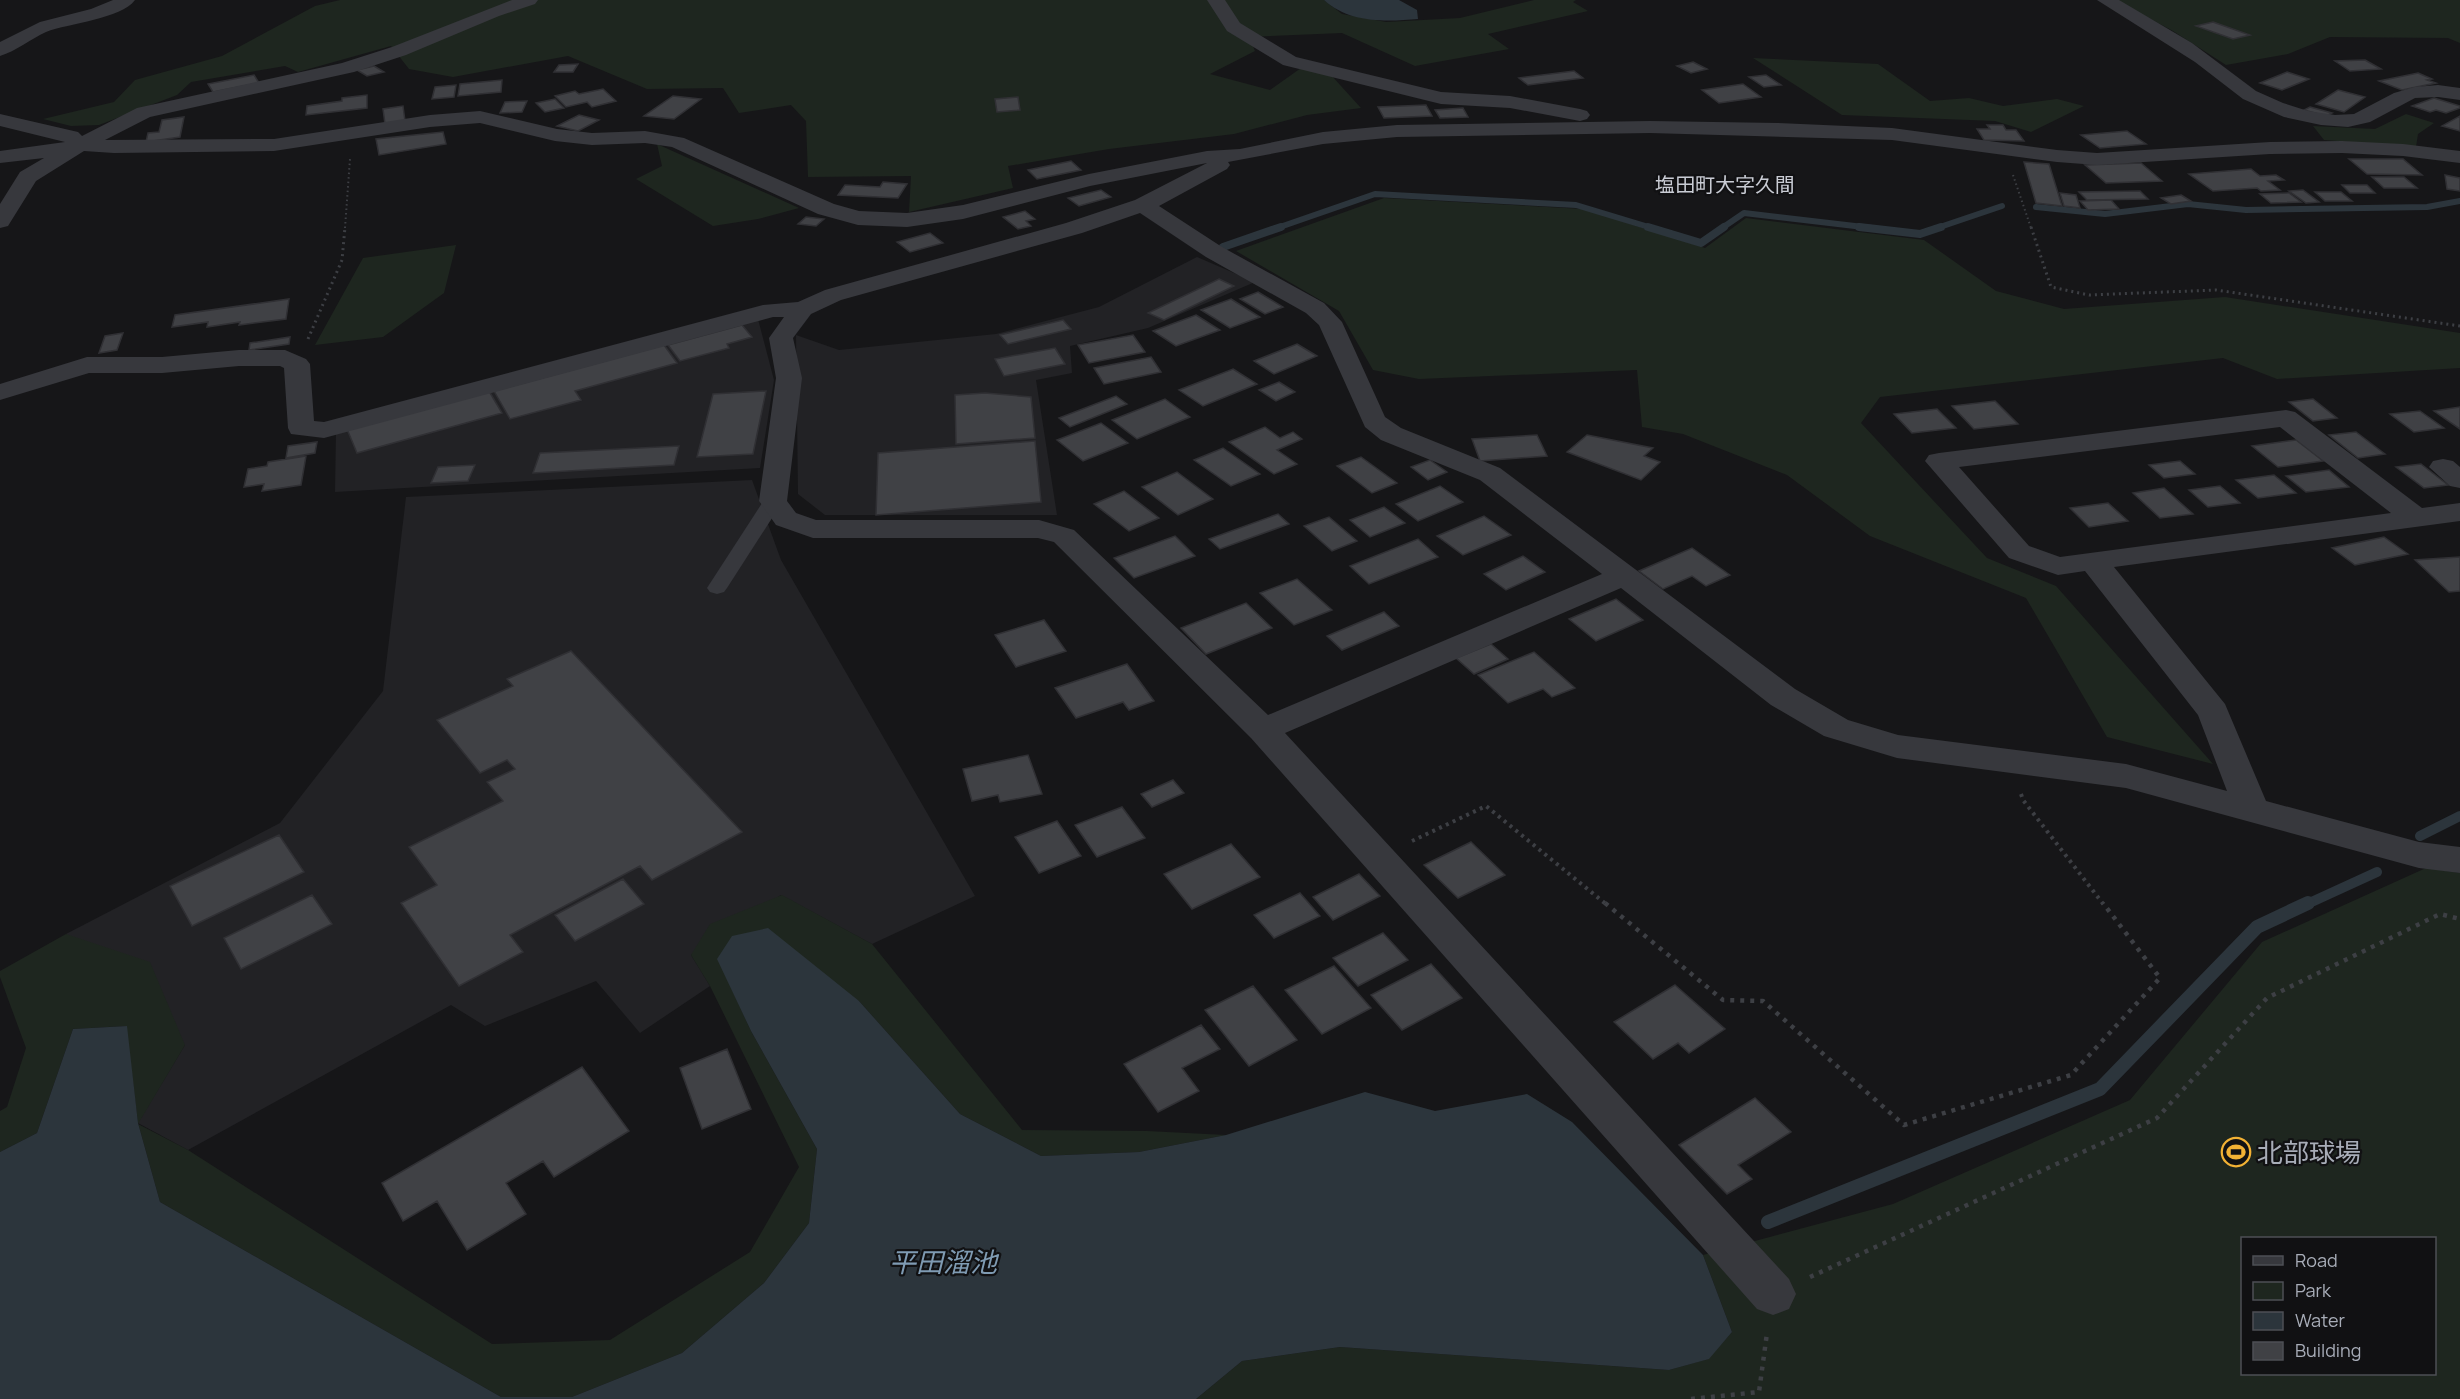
<svg xmlns="http://www.w3.org/2000/svg" width="2460" height="1399" font-family="Manrope,'Noto Sans JP',sans-serif">
<style>
.built{fill:#222225}
.green{fill:#1e261f;fill-rule:evenodd}
.water{fill:#2c353c}
.lines{fill:none;stroke-linecap:round;stroke-linejoin:round}
.stream-far3{stroke:#2c353c;stroke-width:6}
.stream-far2{stroke:#2c353c;stroke-width:8}
.stream-far1{stroke:#2c353c;stroke-width:10}
.stream{stroke:#2c353c;stroke-width:14}
.building{fill:#404145;stroke:#303034;stroke-width:1.5}
.path-far3{stroke:#3d3f44;stroke-width:2;stroke-dasharray:1.5 3;stroke-linecap:butt}
.path-far2{stroke:#3d3f44;stroke-width:3;stroke-dasharray:2 4;stroke-linecap:butt}
.path-far1{stroke:#3d3f44;stroke-width:4;stroke-dasharray:3 4.5;stroke-linecap:butt}
.path{stroke:#3d3f44;stroke-width:4.5;stroke-dasharray:4 6;stroke-linecap:butt}
.lane{fill:#37383d;fill-rule:evenodd}
.street{fill:#37383d;fill-rule:evenodd}
.labels{text-anchor:middle;dominant-baseline:central;stroke-width:4.5;stroke-linejoin:round;paint-order:stroke}
.far-quarter-label{font-size:20px;fill:#c9ccd4;stroke:#111113}
.near-poi-label{font-size:26px;fill:#a8adb8;stroke:#111113;text-anchor:start}
.near-water-label{font-size:27px;font-style:italic;fill:#7f9bb3;stroke:#111113}
</style>
<rect width="100%" height="100%" fill="#161618"/>
<path class="built" d="M1197,257L1255,282L1148,328L1070,346L1072,373L1036,380L1057,515H825L798,494L796,335L839,350L996,334L1099,307Z
M758,319L774,380L760,468L335,492L336,431Z
M752,480L781,560L975,896L872,944L781,895L691,955L710,986L640,1033L596,981L485,1026L451,1005L188,1150L138,1123L185,1045L66,934L280,823L383,691L406,497Z"/>
<path class="green" d="M340,0H1324L1342,14L1386,22L1460,18L1534,0H1576L1573,2L1588,11L1488,34L1509,49L1415,66L1342,33L1249,37L1255,51L1210,74L1270,90L1301,68L1331,75L1361,108L1307,115L1234,134L1109,149L1008,166L1013,188L909,212L911,176L808,177L806,121L791,105L739,113L723,88L647,89L568,56L453,77L409,69L391,46L298,72L285,66L191,82L177,95L99,125L71,126L43,119L114,102L135,80L222,56L315,6Z
M2115,0H2460V43L2448,38L2330,37L2288,54L2226,65L2173,31Z
M1753,58L1878,64L1930,101L1969,98L2003,106L2057,99L2084,106L2031,132L1995,121L1842,115Z
M2406,114L2434,123L2418,134L2416,147L2324,140L2313,126L2375,129Z
M657,144L799,208L758,219L713,226L636,179L662,166Z
M1384,198L1584,209L1705,248L1746,218L1924,240L1996,291L2064,309L2225,297L2460,333V368L2277,379L2223,358L1880,397L1861,423L1987,558L2056,586L2213,764L2107,737L2026,598L1870,536L1787,475L1683,434L1642,427L1637,370L1419,379L1373,370L1339,311L1236,251Z
M456,245L444,293L383,337L315,345L363,258Z
M2426,868L2460,873V1399H1196L1242,1361L1340,1347L1669,1370L1708,1359L1732,1332L1703,1255L1893,1204L2130,1100L2262,942ZM2242,1238H2434V1374H2242Z
M782,895L872,944L1022,1130L1147,1131L1226,1135L1139,1152L1041,1156L960,1114L859,1001L718,959L751,1031L817,1149L809,1223L764,1283L682,1353L572,1397H501L160,1202L138,1123L126,1026L73,1029L37,1133L0,1152V1111L7,1107L26,1048L0,977V971L66,934L150,962L185,1045L138,1124L188,1150L492,1344L610,1340L750,1252L799,1167L710,986L691,955L710,924Z"/>
<path class="water" d="M1324,0H1399L1417,10L1418,19C1385,22 1349,23 1324,0Z
M768,928L859,1001L960,1114L1041,1156L1139,1152L1226,1135L1365,1092L1435,1111L1527,1094L1572,1122L1703,1255L1732,1332L1709,1359L1669,1370L1340,1347L1242,1361L1196,1399H0V1152L37,1133L73,1029L127,1026L138,1123L160,1202L501,1397H572L682,1353L764,1283L809,1223L817,1149L751,1031L717,959L732,936Z"/>
<g class="lines">
<path class="stream-far3" d="M2036,207L2105,214L2188,204L2246,210L2427,207L2460,201
M1277,228L1375,194L1576,205L1652,228
M1722,228L1744,213L1872,228
M1937,228L2002,206"/>
<path class="stream-far2" d="M1648,227L1701,243L1724,227
M1859,227L1920,234L1941,227
M1223,247L1281,227"/>
<path class="stream-far1" d="M2420,836L2460,816
M2305,905L2377,872"/>
<path class="stream" d="M1768,1222L2100,1089L2257,927L2308,903"/>
</g>
<path class="building" d="M2213,22L2250,35L2233,39L2196,26Z
M2365,60L2381,69L2350,71L2335,61Z
M1693,62L1707,69L1691,73L1677,66Z
M578,64L573,72H554L559,65Z
M374,66L384,72L367,76L357,70Z
M1574,71L1583,78L1528,85L1519,78Z
M2287,72L2309,79L2282,90L2260,83Z
M2418,73L2432,79L2427,80L2436,83L2402,90L2379,81Z
M254,75L259,83L213,92L208,84Z
M1766,75L1781,85L1764,87L1749,77Z
M502,80L501,92L458,96L460,84Z
M1743,84L1761,97L1719,103L1702,90Z
M456,85L454,97L432,99L435,87Z
M603,89L616,101L592,107L587,102L566,107L555,96L575,91L579,94Z
M2338,90L2365,97L2344,112L2316,104Z
M367,95V108L306,115L307,106L342,101V98Z
M673,96L701,99L674,119L644,116Z
M1018,97L1020,110L997,112L995,99Z
M2434,98L2460,106V108L2446,113L2436,110L2430,112L2412,106Z
M555,99L564,108L545,112L536,103Z
M527,101L522,112L500,113L505,102Z
M1426,105L1432,116L1384,118L1378,107Z
M403,106L405,121L385,124L383,109Z
M2310,107L2332,113L2326,116L2304,110Z
M1463,108L1468,117L1440,118L1435,110Z
M579,115L599,120L578,131L557,126Z
M2460,116V131L2442,126Z
M184,117L180,137L146,142L148,133L159,132L162,120Z
M1987,125H2003L2006,130H2016L2024,141L1984,140L1977,129H1990Z
M2127,131L2146,144L2100,148L2081,135Z
M443,132L446,144L379,155L376,139Z
M2349,159H2403L2422,175L2367,174Z
M1071,161L1081,170L1037,179L1028,170Z
M2024,162L2049,164L2062,206L2036,203Z
M2141,163L2162,181L2106,183L2085,165Z
M2251,169L2260,176L2276,175L2284,180L2268,181L2280,190L2261,191L2257,188L2213,191L2189,174Z
M2445,175L2460,178V191L2447,189Z
M2372,177H2404L2417,188H2384Z
M883,182L907,184L898,198L838,195L845,185L880,187Z
M2342,185H2367L2375,193H2350Z
M1101,190L1111,197L1079,206L1068,198Z
M2303,190L2319,202L2306,203L2289,191Z
M2140,191L2148,199L2087,200L2079,192Z
M2315,192H2341L2352,201H2325Z
M2060,193L2076,195L2080,208L2064,206Z
M2289,193L2301,202L2271,203L2260,194Z
M2181,195L2191,201L2171,204L2161,198Z
M2111,200L2119,209L2088,210L2080,201Z
M1025,211L1035,219L1026,221L1031,226L1018,229L1003,217Z
M806,217L824,219L816,226L798,224Z
M930,233L943,243L910,252L897,242Z
M1219,279L1234,286L1164,320L1148,313Z
M1258,292L1283,307L1265,314L1240,299Z
M289,299L286,319L239,325L240,322L207,327L208,322L172,327L175,315Z
M1231,299L1260,317L1230,328L1201,310Z
M1196,315L1220,330L1176,346L1153,331Z
M1063,320L1071,329L1008,344L1000,335Z
M742,325L752,337L727,344L729,348L680,361L668,345Z
M123,333L117,350L99,353L105,336Z
M1133,335L1145,352L1089,363L1078,345Z
M290,337L289,344L249,350L250,343Z
M1297,344L1317,356L1274,374L1254,361Z
M664,345L677,363L575,391L581,400L510,419L494,391Z
M1055,348L1065,364L1004,376L995,359Z
M1151,357L1161,372L1104,384L1094,368Z
M1233,369L1257,384L1203,406L1179,390Z
M1279,382L1295,392L1276,401L1259,390Z
M489,391L502,413L357,453L347,429Z
M766,391L753,454L697,457L713,394Z
M985,393L1031,397L1035,438L956,444L955,395Z
M1116,396L1127,404L1070,427L1059,418Z
M1165,399L1190,417L1137,439L1112,420Z
M2313,399L2337,418L2313,421L2289,402Z
M1995,401L2018,424L1974,429L1952,406Z
M2460,407V429L2434,411Z
M1937,409L1956,428L1912,433L1894,414Z
M2420,411L2444,428L2414,432L2390,414Z
M1101,423L1128,443L1083,461L1057,440Z
M1265,427L1280,438L1293,432L1302,439L1277,450L1297,464L1274,474L1229,442Z
M2356,432L2385,454L2358,458L2329,435Z
M1537,435L1547,456L1480,461L1472,439Z
M1587,435L1653,448L1644,456L1660,462L1641,480L1567,452Z
M2296,440L2323,461L2278,467L2252,446Z
M1035,441L1041,502L876,515L878,453Z
M317,442L315,453L286,458L288,446Z
M679,446L674,465L533,473L540,453Z
M1223,448L1260,474L1231,486L1194,460Z
M306,456L301,485L262,491L264,484L244,487L248,469L267,466L268,462Z
M1361,457L1397,483L1372,493L1337,466Z
M1430,460L1447,472L1428,480L1411,467Z
M2180,461L2195,474L2164,478L2149,465Z
M2421,464L2448,485L2424,488L2396,467Z
M475,465L468,481L431,483L438,467Z
M2329,470L2349,487L2306,492L2286,476Z
M1177,472L1213,499L1178,515L1142,487Z
M2274,475L2296,493L2258,498L2236,480Z
M1440,486L1463,502L1418,521L1396,504Z
M2220,486L2240,503L2208,507L2189,490Z
M2164,488L2193,514L2160,518L2133,493Z
M1124,491L1159,518L1129,531L1094,504Z
M2108,503L2128,521L2089,527L2070,508Z
M1384,507L1405,523L1370,537L1350,520Z
M1278,514L1289,524L1220,549L1209,539Z
M1484,516L1511,535L1463,555L1437,536Z
M1329,517L1357,541L1332,551L1304,526Z
M1175,536L1195,556L1134,578L1114,558Z
M2384,537L2408,554L2355,565L2332,548Z
M1418,539L1438,557L1369,584L1350,566Z
M1692,548L1730,575L1706,586L1692,576L1663,589L1639,571Z
M1523,556L1545,572L1506,590L1484,574Z
M2460,557V591L2449,592L2415,560Z
M1297,579L1332,610L1294,625L1260,593Z
M1616,599L1643,620L1596,641L1569,619Z
M1246,603L1272,628L1206,654L1181,628Z
M1384,612L1399,626L1342,650L1327,636Z
M1044,620L1066,651L1016,667L995,635Z
M1491,644L1508,659L1474,674L1456,658Z
M571,651L742,832L652,880L640,866L510,935L523,952L459,986L401,903L437,885L409,847L503,801L487,782L515,769L507,760L480,773L437,720L513,686L507,679Z
M1534,652L1575,688L1552,697L1543,689L1508,703L1478,675Z
M1127,664L1154,701L1129,710L1123,702L1076,718L1055,688Z
M1028,755L1042,794L1000,802L998,795L972,801L963,769Z
M1173,780L1184,793L1152,807L1141,794Z
M1122,807L1145,838L1097,857L1075,825Z
M1057,821L1081,856L1039,873L1015,837Z
M279,835L304,872L192,926L170,886Z
M1471,842L1505,875L1458,898L1424,865Z
M1231,844L1260,877L1192,909L1164,874Z
M1359,874L1380,896L1333,920L1313,897Z
M623,879L644,904L575,941L555,915Z
M1300,893L1320,916L1274,938L1254,915Z
M312,895L332,924L241,969L224,938Z
M1383,933L1408,960L1358,986L1333,958Z
M1431,964L1462,998L1402,1030L1371,995Z
M1334,966L1371,1008L1322,1034L1285,990Z
M1675,985L1725,1029L1689,1053L1678,1043L1653,1059L1614,1022Z
M1253,986L1297,1040L1249,1066L1205,1010Z
M1201,1025L1220,1049L1182,1068L1199,1091L1158,1112L1124,1064Z
M727,1049L751,1109L702,1129L680,1068Z
M582,1067L629,1131L554,1177L543,1161L506,1183L526,1214L467,1250L437,1201L403,1221L382,1183Z
M1755,1098L1791,1132L1738,1165L1752,1179L1727,1194L1679,1145Z"/>
<g class="lines">
<path class="path-far3" d="M2013,175L2031,228
M345,228L350,159"/>
<path class="path-far2" d="M2031,227L2051,287L2089,295L2216,290L2460,326
M308,339L342,260L345,227"/>
<path class="path-far1" d="M2021,794L2023,800L2104,905
M1412,841L1486,806L1607,905"/>
<path class="path" d="M1605,903L1723,1000L1763,1001L1904,1125L2071,1075L2160,978L2103,903
M1810,1277L2157,1118L2267,998L2440,914L2460,919
M1691,1399L1759,1392L1767,1333"/>
<path class="lane" d="M773,495L780,497L783,501L727,588L724,592L717,594L710,592L707,588L766,497Z"/>
<path class="street" d="M113,0H135C121,19 69,23 46,32C31,39 16,51 0,56V42L40,22L91,9Z
M512,0H538L535,4L499,16L406,55L354,72L150,117L105,140L274,139L430,115L480,111L557,129L592,133L645,131L684,138L834,204L859,211L907,213L963,205L1089,174L1207,151L1240,149L1323,132L1397,125L1650,121L1778,123L1892,128L2057,150L2097,153L2270,142L2342,141L2403,144L2460,151V163L2403,156L2342,153L2270,154L2097,165L2057,162L1892,140L1650,133L1397,137L1323,144L1228,162L1230,165L1227,169L1159,206L1222,247L1324,303L1342,322L1385,417L1401,428L1500,468L1795,689L1848,720L1898,735L2126,764L2227,791L2198,715L2085,571L2058,575L2009,558L1925,461L1929,455L1939,453L2286,410L2295,412L2422,508L2460,503V521L2114,567L2225,704L2266,801L2419,842L2460,847V873L2419,868L2126,788L1897,758L1824,736L1771,705L1621,588L1285,733L1789,1279L1796,1294L1789,1309L1773,1315L1757,1309L1251,738L1054,542L1038,538H813L776,525L759,501L776,378L769,338L784,317H773L324,438L291,434L288,428L284,368L280,366H239L162,373H89L0,400V384L87,357H162L239,350H285L306,359L310,364L314,421L324,422L763,305L798,302L825,290L1066,223L1135,200L1207,163L1090,186L963,219L907,227L858,225L818,214L672,147L645,143L592,145L555,141L480,123L430,127L274,151L114,153L84,151L36,181L8,226L0,228V204L20,172L44,158L0,163V151L65,142L0,126V114L78,132L82,136L137,108L342,63L392,47ZM1140,213L1206,257L1306,313L1319,325L1365,427L1381,440L1480,480L1602,574L1268,715L1074,530L1039,520H816L796,513L787,501L802,378L793,338L811,314L841,300L1082,233ZM2280,427L2391,513L2060,557L2029,546L1959,467Z
M1207,0H1225L1240,23L1296,57L1441,92L1510,96L1580,109L1587,111L1590,115L1587,119L1580,121L1510,108L1441,104L1283,65L1227,31Z
M2097,0H2119L2192,43L2256,91L2283,103L2308,111L2335,115L2354,114L2394,93L2415,87L2438,85L2460,88V100L2438,97L2415,98L2370,122L2348,127L2321,125L2284,117L2243,99L2195,62Z
M2443,459L2453,461L2460,467V488L2450,486L2429,467L2433,461Z"/>
</g>
<defs>
<g id="stadium-ring" transform="scale(1.5)"><circle r="9.5" fill="#111113" stroke="#f2b134" stroke-width="1.5"/><path d="M0-5a6.5 5 0 1 0 0 10a6.5 5 0 1 0 0-10ZM-3.5-1.8h7v3.6h-7Z" fill="#f2b134"/></g>
</defs>
<g fill-rule="evenodd">
<use href="#stadium-ring" x="2236" y="1152"/>
</g>
<g class="labels">
<g class="far-quarter-label">
<text x="1725" y="184">塩田町大字久間</text>
</g>
<g class="near-poi-label">
<text x="2257" y="1152">北部球場</text>
</g>
<g class="near-water-label">
<text x="943" y="1261">平田溜池</text>
</g>
</g>
<rect x="2241" y="1237" width="195" height="138" fill="#111113" stroke="#4d4f55" stroke-width="1.5"/>
<rect x="2253" y="1256" width="30" height="9" fill="#37383d" stroke="#4d4f55" stroke-width="1.5"/>
<text x="2295" y="1267" font-size="18" fill="#a8adb8">Road</text>
<rect x="2253" y="1282" width="30" height="18" fill="#1e261f" stroke="#4d4f55" stroke-width="1.5"/>
<text x="2295" y="1297" font-size="18" fill="#a8adb8">Park</text>
<rect x="2253" y="1312" width="30" height="18" fill="#2c353c" stroke="#4d4f55" stroke-width="1.5"/>
<text x="2295" y="1327" font-size="18" fill="#a8adb8">Water</text>
<rect x="2253" y="1342" width="30" height="18" fill="#404145" stroke="#4d4f55" stroke-width="1.5"/>
<text x="2295" y="1357" font-size="18" fill="#a8adb8">Building</text>
</svg>
